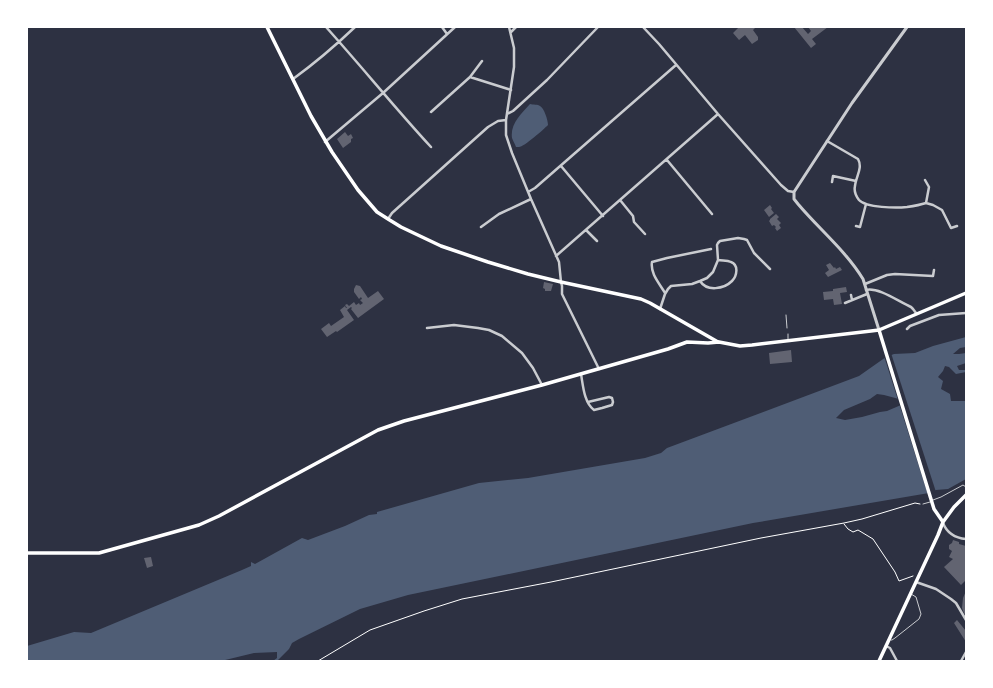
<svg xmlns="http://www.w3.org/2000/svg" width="993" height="688" font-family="Figtree,sans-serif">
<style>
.water{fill:#4f5d75;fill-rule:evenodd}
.pier{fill:#2d3142}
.building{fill:#626471}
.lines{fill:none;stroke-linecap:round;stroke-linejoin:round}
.path{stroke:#fff;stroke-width:1}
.service{stroke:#caccd0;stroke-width:1}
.minor{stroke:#caccd0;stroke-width:2.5}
.tertiary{stroke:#caccd0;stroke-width:3}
.primary{stroke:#fff;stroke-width:3.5}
</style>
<rect width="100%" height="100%" fill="#2d3142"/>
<path class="water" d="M530,104C533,105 538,104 540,106C544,108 548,120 548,125C544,129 524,147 519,147C518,147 517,147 516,147C515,144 513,141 512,138C510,124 521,114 530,104Z
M966,337V347L960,348L953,354H959L966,353V363L957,366L959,370H966V372L956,374L949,367L945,366L943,371L938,377L943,381L941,389L950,394L951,401H966V479L948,489L936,490L929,493L753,523L408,595L360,609L299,639L292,643L289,649L277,661H273L277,658V652L254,653L221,661H27V646L74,632L91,633L242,570L251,566V562L255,564L302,538L308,540L345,526L369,515L377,514V512L479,483L528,478L645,458L661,453L667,448L859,376L886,357L894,354L915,353L933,346ZM877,394L884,395L899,399L901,405L887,411L880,412L862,417L845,420L836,418L844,410L870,399Z"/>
<path class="pier" d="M891,353L936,492L928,495L884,356Z"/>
<path class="building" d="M739,27H756L753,30L758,37V40L752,44L745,35L739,40L733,33Z
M794,27H802L808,34L811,31L808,27H828L812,39L816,44L811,48Z
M345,132L348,136L351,134L353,138L351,139V142L343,148L337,139Z
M770,205L772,208L771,209L774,213L769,217L764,210Z
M776,214L779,217L777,219L781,223L779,225L781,228L777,231L775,228L776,227L774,225L772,226L769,221L770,220V219Z
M830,263L834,268L835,267L836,269L840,267L842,270L828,277L825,273L829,270L826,265Z
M544,282L553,284L551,291H545V289L543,288Z
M356,285L360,286L368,298L378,291L384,299L358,318L351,309L352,308L351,307L347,310L354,320L337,332L336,331L327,337L321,329L329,323L331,326L344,317L340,310L345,306L346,308H347L345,305L347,304L349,306L354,302L356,305L359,303L360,305L363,303L360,300L362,299L361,297L359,299L354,292V289Z
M846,287L847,292L840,293L842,304L834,305L833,299L824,300L823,292L833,291V289Z
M791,350L792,362L770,364L769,353Z
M953,540L959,542V544L966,546V582L965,581L961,585L944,567L953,559L949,557L952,551L949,549V545L952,543Z
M151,557L153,566L147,568L144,558Z
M966,591V616L964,613L962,608L963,598Z
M957,620L966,631V642L954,623Z"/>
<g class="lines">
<path class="path" d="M844,524L848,529L853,532L858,530L873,539L895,572L899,581L913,576
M318,661L370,630L424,611L462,599L551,582L761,538L844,523L862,519L915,503L920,504"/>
<path class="service" d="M786,315L787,328
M788,334V339
M933,500L941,497L963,485L966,487
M923,504L930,502
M891,640H892L895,638L919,619L921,614L916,597L911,594"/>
<path class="minor" d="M326,27C362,67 395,108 431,147
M442,27L447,34
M509,27L514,48V67L506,120V135L512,153L531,199L559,262L561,282L562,286V294L599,369
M643,27L659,44L718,114L781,185L788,191L794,192
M511,32L516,27
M470,77L482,61
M293,79C315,63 335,46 355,27
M431,112L470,77L511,90
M507,114L513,111L547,80L598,27
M827,141L858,159C863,168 856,176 855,186C854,190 856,196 859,200C866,208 897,208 907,207C914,206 920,205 926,203L933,205L942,210L951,228L957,226
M325,142L383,93L455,27
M667,160L712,214
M561,166L603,216
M925,180L929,187L926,203
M832,182L833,176L856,181
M528,192L535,188L676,65
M620,200L633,216L634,222L645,234
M388,219L392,213L488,127L498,121L506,120
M856,226L860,227L866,204
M481,227L499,214L531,199
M586,230L597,241
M556,256L718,114
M700,281C707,292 724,289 732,281C737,276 739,265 731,262C727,260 722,261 718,260
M865,284L887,275L895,274L933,276L934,270
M866,290C879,287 899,302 911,307L913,309L916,313
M665,293C660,284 650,274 652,262L667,258L711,249
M851,295L852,300
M845,303L867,294
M660,309L665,294L668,289L671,286L692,284L700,281L707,278L713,272L718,260L717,245L718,243L720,241L738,238L744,239L747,240L754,253L770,269
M427,328L454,325L478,328L489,330L502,336L522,353L533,368L542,385
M907,329L910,326L939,315L966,313
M581,374C583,385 584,403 594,410L602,408L612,405L613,402L612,398L609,397L588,402
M943,523C947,533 955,538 966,539
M916,582L936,589L951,599L956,603L966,620
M886,646L890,648L897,661
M961,661L966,652"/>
<path class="tertiary" d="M879,330L863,279C846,251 819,229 798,204L794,199V192L852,103L907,27"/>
<path class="primary" d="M267,27L311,116L332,152L358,190L377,212L388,219L401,227L441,246L488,262L528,274L561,282L641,299L650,303L718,342
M879,330L934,509L943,522
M27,553H99L199,525L219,516L378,430L404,421L542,385L668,349L687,342L708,343L719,342L740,346L752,345L871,331L879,330L966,293
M879,661L938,535L943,522L954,507L966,495"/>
</g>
<rect width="993" height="688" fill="none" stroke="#ffffff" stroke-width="56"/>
</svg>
